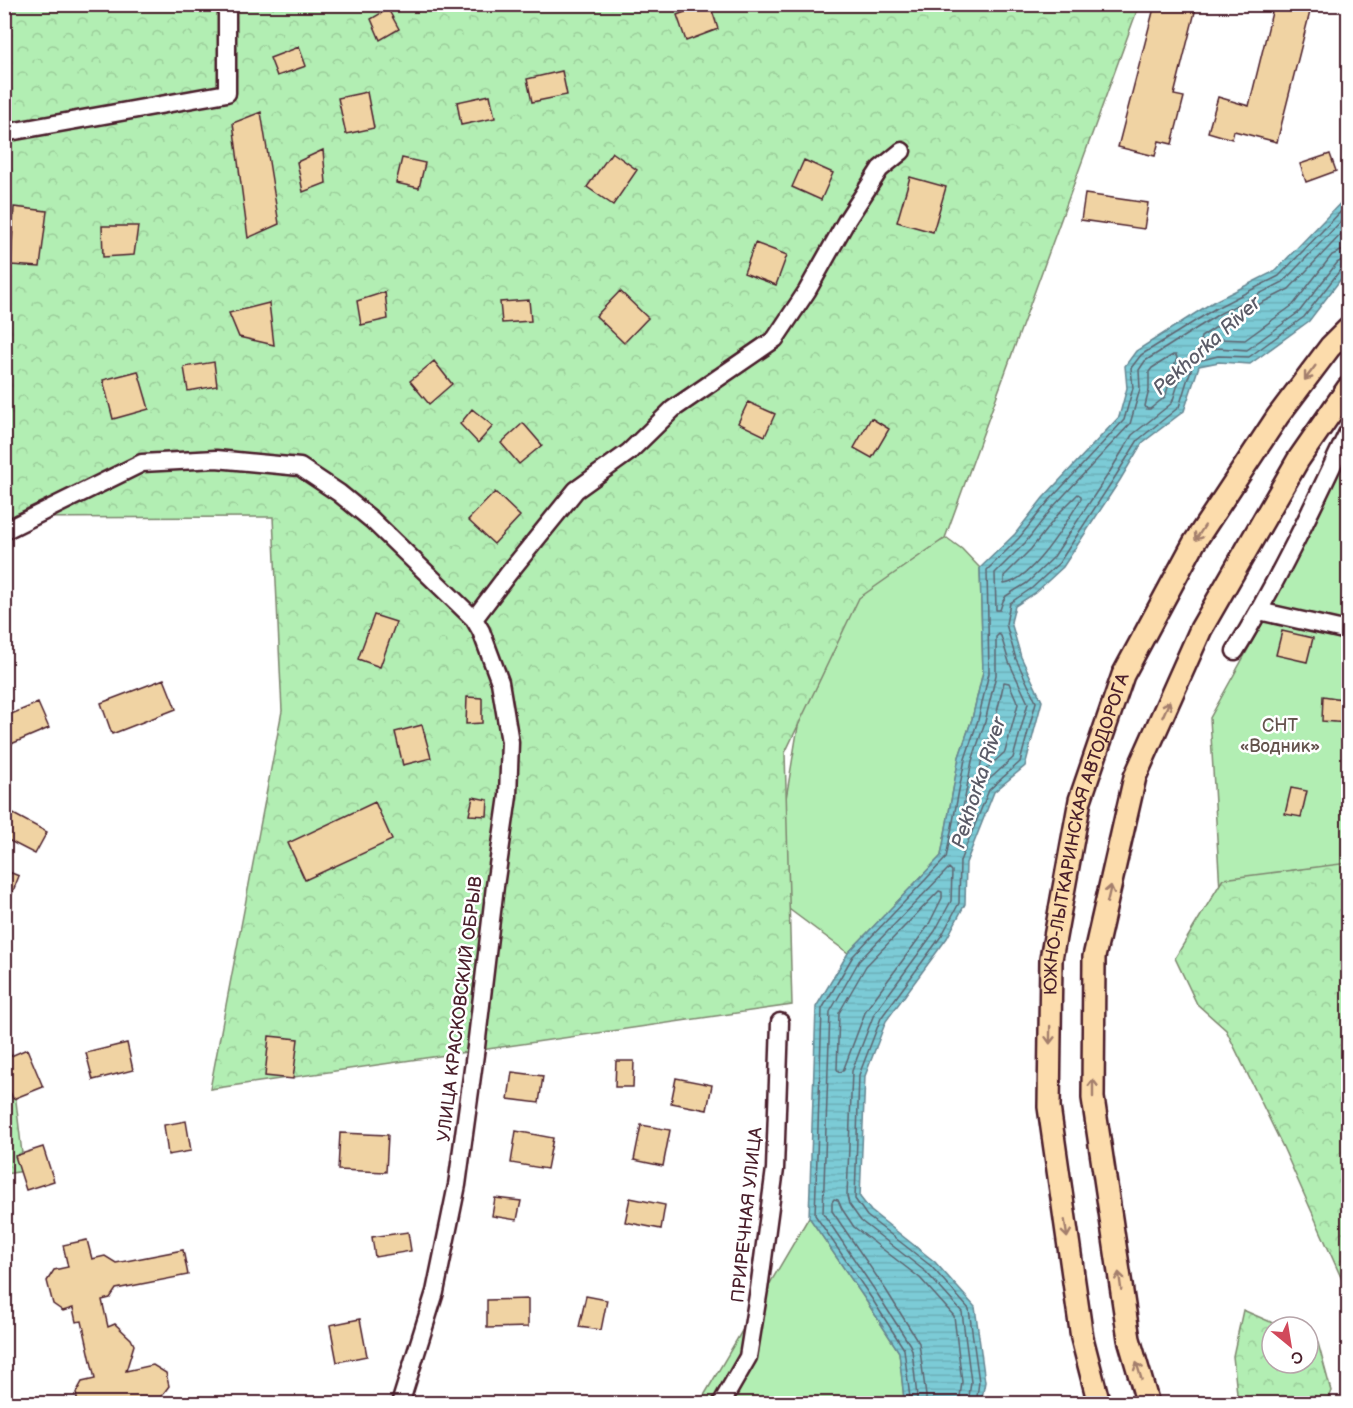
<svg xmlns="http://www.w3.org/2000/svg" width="1353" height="1408" font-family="'Balsamiq Sans',sans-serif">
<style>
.green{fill:#b2eeb3;stroke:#7e866f;stroke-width:1.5}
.forest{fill:url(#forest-crowns);stroke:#7e866f;stroke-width:1.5}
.water{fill:url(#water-rules);stroke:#678692;stroke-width:1.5}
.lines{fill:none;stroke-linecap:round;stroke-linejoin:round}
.shore{stroke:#5e646f;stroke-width:1.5}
.building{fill:#f0d3a3;stroke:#4a1f2b;stroke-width:1.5}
.minor-casing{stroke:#4a1f2b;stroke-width:21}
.major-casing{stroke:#4a1f2b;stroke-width:26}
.minor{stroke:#fff;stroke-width:16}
.major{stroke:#fcdcac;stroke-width:21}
.oneway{stroke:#a37e6c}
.labels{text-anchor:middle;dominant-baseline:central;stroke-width:5;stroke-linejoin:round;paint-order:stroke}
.park-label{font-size:18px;fill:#64534d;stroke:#fff}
.street-label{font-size:18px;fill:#4a1f2b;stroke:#fff}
.water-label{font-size:20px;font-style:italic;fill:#5b5b67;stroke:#fff}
</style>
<defs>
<pattern id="forest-crowns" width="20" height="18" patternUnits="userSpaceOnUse" patternTransform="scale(1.5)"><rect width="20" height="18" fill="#b2eeb3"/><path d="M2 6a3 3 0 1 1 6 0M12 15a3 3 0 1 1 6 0" fill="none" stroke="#9bcc9a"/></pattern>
<pattern id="water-rules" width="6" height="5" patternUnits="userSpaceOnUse" patternTransform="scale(1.5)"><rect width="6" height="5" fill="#7bcbd6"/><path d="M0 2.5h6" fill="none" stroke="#6caeb8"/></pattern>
</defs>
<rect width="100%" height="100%" fill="#fff"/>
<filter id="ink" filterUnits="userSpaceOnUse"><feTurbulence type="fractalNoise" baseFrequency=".0167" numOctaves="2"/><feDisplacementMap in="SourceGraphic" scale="12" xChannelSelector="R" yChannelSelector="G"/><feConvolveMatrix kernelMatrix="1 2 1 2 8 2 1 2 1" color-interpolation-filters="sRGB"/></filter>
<g filter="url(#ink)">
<path class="green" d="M1348,456V888L1221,907L1210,718L1262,624Z
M947,538L962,549L980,568L983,672L972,719L959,757L941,856L848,953L770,895L819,600Z
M809,1217L867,1302L899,1352L904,1399L903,1403L699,1404Z"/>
<path class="forest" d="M4,5H1139L945,538L859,598L785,753L792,1005L210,1089L282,711L273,517L5,518Z
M1348,863V1293L1283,1147L1226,1030L1197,1004L1175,958L1223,879Z
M4,996L24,1171L5,1174H4Z
M1243,1310L1282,1327H1272V1363H1308V1338L1318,1343L1331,1391L1326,1403H1238L1233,1356Z"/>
<path class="water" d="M1348,195V257L1346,260L1347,271L1309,321L1250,364L1219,362L1199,366L1184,411L1142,443L1120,480L1063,567L1035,593L1015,606L1011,622L1021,657L1042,701L1025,766L994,792L966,863L965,904L947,938L886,1021L865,1076L860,1197L871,1211L935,1262L975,1307L985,1382L981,1403H903L904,1399L899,1352L867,1302L809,1217L816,1007L848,953L941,856L959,757L972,719L983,672L980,568L1015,534L1043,498L1119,417L1127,388L1125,366L1136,351L1213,302L1275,271Z"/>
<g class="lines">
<path class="shore" d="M1348,214L1283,282L1219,314L1145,361L1139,370L1140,389L1130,424L1053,507L1025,543L995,573L996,610H1000L1003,601L1006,596L1027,583L1053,558L1109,473L1132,435L1172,403L1180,378L1186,362L1189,357L1196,353L1218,348L1247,350L1299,312L1337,263L1342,260L1348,259
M1348,227L1289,289L1224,322L1201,337L1200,341L1203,342L1217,339L1245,340L1293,305L1332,255L1341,251L1348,250
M1173,355H1176L1177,358L1165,397L1150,409H1147L1145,406L1149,390V372L1152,368Z
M1078,494L1081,496V499C1067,521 1032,581 1004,584V576L1031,549L1060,512Z
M999,634L1001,636L1009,662L1028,703L1013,758L983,785L966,826L963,827L960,824L972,761L985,722L996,675V637Z
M1004,682L1009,683L1018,704L1005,752L985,770L982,771L980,769L981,763L994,725Z
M939,891L942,892V898L928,926L866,1010L843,1071L839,1072L837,1069L839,1013L866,966Z
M909,1404L910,1398L904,1349L872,1299L815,1215L822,1009L853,956L946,858L965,759L978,720L989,673L987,570L1019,538L1048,502L1124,420L1133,388L1131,368L1141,355L1216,308L1279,276L1348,204
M917,1404V1397L912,1350L910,1345L878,1295L823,1213L830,1012L859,961L949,868L952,871L951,901L935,931L874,1014L852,1071L847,1196L849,1204L861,1221L926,1272L962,1312L971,1382L968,1404
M926,1404V1396L919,1343L886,1290L832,1211V1202L834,1199L838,1200L842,1209L854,1227L920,1278L954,1316L962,1382L959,1404
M976,1404L979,1382L969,1309L931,1266L867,1216L855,1199L859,1075L881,1018L942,935L959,903L960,861L989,790L1020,762L1036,702L1016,659L1006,624L1010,603L1032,588L1059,563L1115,477L1138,440L1179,407L1187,381L1194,362L1218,356L1249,357L1304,317L1341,269L1348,267"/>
</g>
<path class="building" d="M706,4H710L718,29L686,41L677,15Z
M1155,4H1197L1174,95L1184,97L1172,144L1159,141L1155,156L1118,147Z
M1274,4H1312L1277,142L1234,131L1232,139L1208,132L1218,97L1249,106Z
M388,9L399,29L380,40L371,19Z
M299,47L306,66L277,76L270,58Z
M562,71L567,95L532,102L527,79Z
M367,92L374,128L346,134L338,98Z
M490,95L495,118L461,125L457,102Z
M261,112L279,224L248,238L233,123Z
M323,150L326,183L303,192L297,162Z
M612,152L637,170L613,205L587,187Z
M1330,154L1336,171L1306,182L1300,164Z
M402,158L425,163L419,188L396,183Z
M804,160L833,173L821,200L792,187Z
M910,177L946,187L933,232L897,222Z
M1085,194L1148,203L1144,229L1081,220Z
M14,207L47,211L40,267L11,265Z
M102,226H138L134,255L103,257Z
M755,243L787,255L776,285L744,273Z
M620,291L648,318L624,343L596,316Z
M385,292L388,319L361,325L357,301Z
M529,300L531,321L502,323L500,302Z
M269,303L274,345L239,337L229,313Z
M434,361L452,384L429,404L410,381Z
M214,362L217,386L188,391L184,367Z
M138,371L149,409L113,419L103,380Z
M748,402L775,414L765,436L738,423Z
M472,409L493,426L478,443L460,424Z
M871,418L889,429L872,458L854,448Z
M523,423L542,445L519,464L501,443Z
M495,492L520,516L494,544L468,520Z
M374,615L396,622L380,667L358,659Z
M1282,631L1313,638L1307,662L1276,655Z
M164,679L176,709L112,734L101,703Z
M1323,696L1348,700V723L1322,721Z
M467,697L482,698V723L466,724Z
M38,703L49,728L4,747V717Z
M422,725L431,758L403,765L395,732Z
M1291,788L1307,791L1301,817L1285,814Z
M473,797L488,800L487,816L469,815Z
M375,802L392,840L305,880L288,843Z
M4,809L47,832L35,854L4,838Z
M4,870L19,876L5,911H4Z
M269,1036L298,1039L293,1079L265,1076Z
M127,1043L133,1070L93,1080L86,1053Z
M27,1049L43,1087L13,1099L4,1077V1059Z
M616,1061H634L633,1087H615Z
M512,1072L543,1076L539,1103L508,1099Z
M676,1078L712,1085L707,1110L671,1103Z
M186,1121L191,1151L168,1155L164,1125Z
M641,1125L670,1130L663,1166L634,1160Z
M516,1131L553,1138L547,1169L511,1163Z
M340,1133L388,1135L386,1172L338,1170Z
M43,1147L54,1181L26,1190L15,1156Z
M495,1198L521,1201L517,1220L492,1216Z
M630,1198L665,1205L661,1229L625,1222Z
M408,1232L411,1251L375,1257L372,1237Z
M87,1240L92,1259L105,1256L116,1263L183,1250L188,1275L116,1289L110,1298L102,1300L108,1327L115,1324L131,1339L134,1345L126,1371L153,1365L166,1373L169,1386L157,1402L149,1404H78L76,1393L82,1382L95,1379L82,1321L76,1322L73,1308L63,1311L53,1304L47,1281L54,1270L68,1267L63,1245Z
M586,1296L607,1300L601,1330L579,1327Z
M528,1299V1327L487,1328V1300Z
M360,1319L367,1356L337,1362L330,1325Z"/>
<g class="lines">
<g class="minor-casing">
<path id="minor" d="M4,133L227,93V4
M4,531L142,463L216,459L300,467L339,493L372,520L474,619L481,631L500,682L510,742L508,796L495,886L476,1047L457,1185L435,1292L400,1404
M1259,611L1348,631
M474,619L508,574L576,490L629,452L673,409L775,339L807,291L847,220L880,169L902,151
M1235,651C1278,581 1313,507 1348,432
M721,1404L748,1357L759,1289L775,1169L780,1022"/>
</g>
<g class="major-casing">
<g id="major">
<path id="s1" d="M1099,1404L1082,1338L1049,1107L1051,959L1080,800L1123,675L1194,543L1278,416L1330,347L1348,329"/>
<path d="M1148,1404L1129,1339L1093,1098L1094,957L1135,777L1201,629L1298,460L1348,388"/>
</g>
</g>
<use href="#minor" class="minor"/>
<use href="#major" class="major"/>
</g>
<defs><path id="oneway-shaft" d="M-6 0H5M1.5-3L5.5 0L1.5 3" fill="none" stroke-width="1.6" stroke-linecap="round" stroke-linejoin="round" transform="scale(1.5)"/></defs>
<g class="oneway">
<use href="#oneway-shaft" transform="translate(1310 373) rotate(127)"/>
<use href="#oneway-shaft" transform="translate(1200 533) rotate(123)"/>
<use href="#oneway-shaft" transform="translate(1166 709) rotate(-66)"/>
<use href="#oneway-shaft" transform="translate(1109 894) rotate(-77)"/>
<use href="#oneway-shaft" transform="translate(1050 1035) rotate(91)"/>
<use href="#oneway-shaft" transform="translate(1093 1088) rotate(-90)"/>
<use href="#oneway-shaft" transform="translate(1066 1229) rotate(82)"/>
<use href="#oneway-shaft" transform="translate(1120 1281) rotate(-98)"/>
<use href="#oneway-shaft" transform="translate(1139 1371) rotate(-107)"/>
</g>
</g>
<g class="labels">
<g class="park-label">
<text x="1280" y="725">СНТ<tspan x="1280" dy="21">«Водник»</tspan></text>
</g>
<g class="street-label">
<text stroke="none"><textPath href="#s1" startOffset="579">ЮЖНО-ЛЫТКАРИНСКАЯ АВТОДОРОГА</textPath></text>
<text transform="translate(460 1009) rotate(-83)">УЛИЦА КРАСКОВСКИЙ ОБРЫВ</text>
<text transform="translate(747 1215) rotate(-84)">ПРИРЕЧНАЯ УЛИЦА</text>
</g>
<g class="water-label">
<text transform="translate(1207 346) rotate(-42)">Pekhorka River</text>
<text transform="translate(979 783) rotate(-72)">Pekhorka River</text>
</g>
</g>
<rect width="1353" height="1408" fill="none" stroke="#fff" stroke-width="24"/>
<rect x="12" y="12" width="1329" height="1384" fill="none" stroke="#4a1f2b" stroke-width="2" filter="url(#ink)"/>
<g transform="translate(1290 1345) rotate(150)"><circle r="28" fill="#ffffff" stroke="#b7a5aa" stroke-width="1.5"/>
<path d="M0-4.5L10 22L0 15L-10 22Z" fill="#d1495b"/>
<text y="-9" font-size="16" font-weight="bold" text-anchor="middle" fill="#4a1f2b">С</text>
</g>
</svg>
